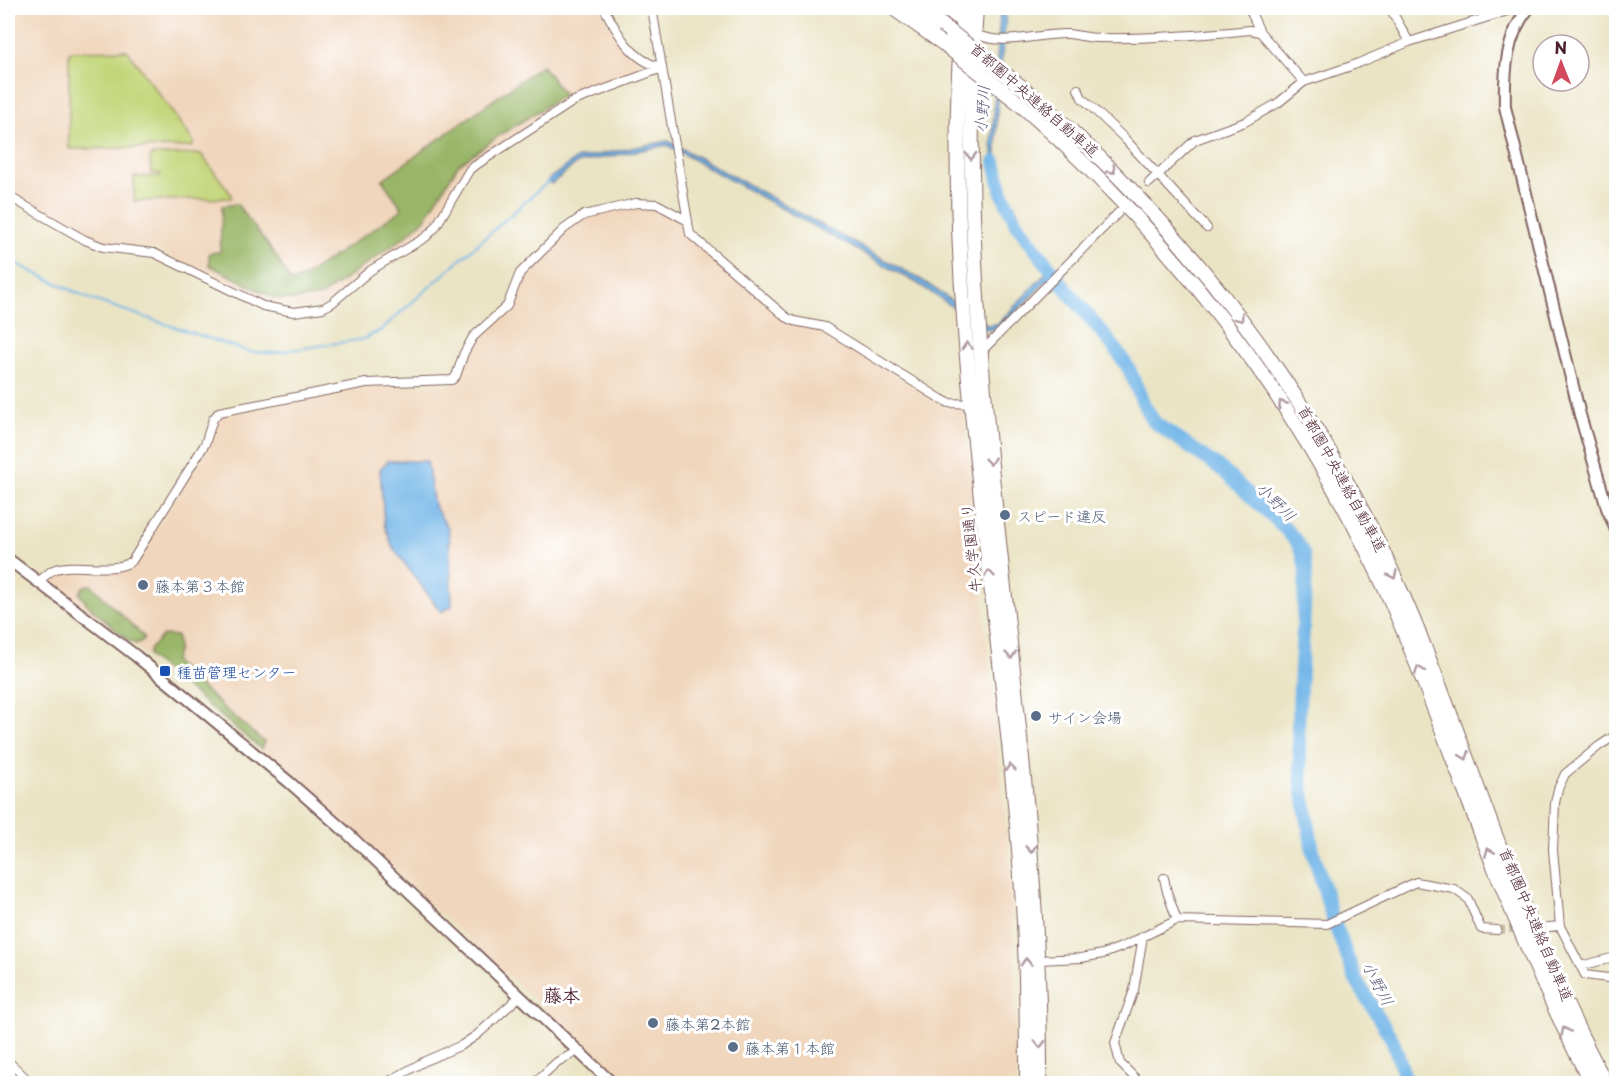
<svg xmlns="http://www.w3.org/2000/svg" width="1624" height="1091" font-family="'Playpen Sans','Klee One',sans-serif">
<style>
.built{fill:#f0d6bc}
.green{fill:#c2d578;stroke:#867a52;stroke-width:1.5}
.forest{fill:#99b668;stroke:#726a4a;stroke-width:1.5}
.water{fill:#72b6e8;stroke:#5e6a8a;stroke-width:1.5}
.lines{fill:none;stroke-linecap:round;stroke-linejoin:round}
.stream{stroke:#72b6e8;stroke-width:2}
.river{stroke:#72b6e8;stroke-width:14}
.street-tunnel{stroke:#cabda6;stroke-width:8;stroke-dasharray:8 4;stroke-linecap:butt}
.street-casing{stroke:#826461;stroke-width:10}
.secondary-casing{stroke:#826461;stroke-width:14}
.highway-casing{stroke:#826461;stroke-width:16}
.street{stroke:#fff;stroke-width:8}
.secondary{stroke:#fff;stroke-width:10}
.highway{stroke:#fff;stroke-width:14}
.highway-bridge-casing{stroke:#826461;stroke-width:16;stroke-linecap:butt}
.highway-bridge{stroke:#fff;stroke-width:14}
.oneway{stroke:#ae9aa0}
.service-dot{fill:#5c6f8a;stroke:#fff;stroke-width:2}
.transit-dot{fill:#1a4fb4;stroke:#fff;stroke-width:2}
.labels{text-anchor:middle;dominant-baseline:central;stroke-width:6;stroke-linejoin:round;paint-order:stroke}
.street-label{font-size:15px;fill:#4a1f2b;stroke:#fff}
.service-label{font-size:15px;fill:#4e5e75;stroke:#fff;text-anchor:start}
.transit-label{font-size:15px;fill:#164399;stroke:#fff;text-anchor:start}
.water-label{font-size:16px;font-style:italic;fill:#5a5b77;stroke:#fff}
.quarter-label{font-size:18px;font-weight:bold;fill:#4a1f2b;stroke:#fff}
</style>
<rect width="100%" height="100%" fill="#fff"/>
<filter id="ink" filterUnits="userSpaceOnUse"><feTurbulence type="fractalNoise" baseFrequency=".0167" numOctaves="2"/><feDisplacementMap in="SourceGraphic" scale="12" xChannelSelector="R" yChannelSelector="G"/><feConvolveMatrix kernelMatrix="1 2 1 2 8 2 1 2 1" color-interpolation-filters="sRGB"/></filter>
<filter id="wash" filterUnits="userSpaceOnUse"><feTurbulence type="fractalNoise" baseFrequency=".008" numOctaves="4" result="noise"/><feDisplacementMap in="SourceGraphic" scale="24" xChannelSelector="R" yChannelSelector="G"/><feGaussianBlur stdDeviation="1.35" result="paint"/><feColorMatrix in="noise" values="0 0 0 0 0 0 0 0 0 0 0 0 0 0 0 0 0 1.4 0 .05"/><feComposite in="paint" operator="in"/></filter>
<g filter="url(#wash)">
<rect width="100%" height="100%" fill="#eae4c5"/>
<path class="built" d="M8,8H600L620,43L634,57L645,65V70L581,94L563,104L479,157L464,171L437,218L425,233L408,245L381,259L325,303L311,307L295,308L262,301L156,249L105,243L88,237L8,192Z
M639,206L659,208L673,216L689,237L781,317L824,330L947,408L963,407L1010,868L1015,960L1016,1083H626L240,731L133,645L46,579L61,571L125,568L135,563L209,447L215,424L222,415L277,406L353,388L377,386L450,385L455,382L476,340L505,314L523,275L563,234L578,221L590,216Z"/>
<path class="green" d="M127,50L194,142L192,147L72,149L69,148V52L72,51Z
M201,154L231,194V198L134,201V177L160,176V173H151L150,160L152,155Z"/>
<path class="forest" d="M542,65L564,95L503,133L458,165L425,219L406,236L321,296L293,300L274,298L209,265V253L220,252L222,206L237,204L276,256L291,282L302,278L401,210L402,208L382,180Z
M91,585L144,637L142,641L136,644L129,641L88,605L79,593L84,586Z
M163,635L177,636L178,649L174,662L224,708L265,743L261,749L148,656L150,649Z"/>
<path class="water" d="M1002,8H1008L1006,14C1002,63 991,129 1000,177L996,178L992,143L1000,14Z
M668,141L920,279L987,325L998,324L1047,272L1052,275L1000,328L987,330L917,283L667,145L577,163L551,184L548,180L576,159Z
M388,461H427L434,506L448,528L449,534L452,606L441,612L393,548L384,524L380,469Z"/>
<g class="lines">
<path class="stream" d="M8,260L90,299L250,352L272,353L364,339L381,330L551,179
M1050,273L1052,271"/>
<path class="river" d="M995,162L1002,193L1017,224L1061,283L1114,347L1129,369L1144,405L1154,422L1221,469L1280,523L1297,542L1303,554L1306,570L1298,728L1302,788L1313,851L1332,917L1356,980L1393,1041L1407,1084"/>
</g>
</g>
<g filter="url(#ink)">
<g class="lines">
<path class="street-tunnel" d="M1497,930L1548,927"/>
<g class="street-casing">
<path id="street" d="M604,8C617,32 631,60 660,67
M652,8L690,234L786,317L794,321L825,327L941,399L949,403L975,404
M942,8L961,24
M1249,8L1260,32L1304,82
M1390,8L1409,42
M973,33C1002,48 1037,33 1068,34C1078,35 1089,38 1100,38C1150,39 1200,35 1250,30L1260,32
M1078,89L1082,98L1124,138L1207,228
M1149,183L1195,140L1245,122L1278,103L1304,82L1354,65L1409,42L1517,8
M8,196L85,240L103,247L154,253L263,306L294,312L323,308L332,303L371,270L426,237L435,228L470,169L574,101L662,68
M981,352L1118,213
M38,582C43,578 48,573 53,570C77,561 112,575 132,561L205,444L213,419L219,412L366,383L452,380L456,376L464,353L473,337L507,306L520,273L564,229L584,215L636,203L657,204L688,221
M1616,735L1599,746L1565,774L1558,789L1555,803L1553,850L1560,926L1585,975L1608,978L1616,977
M1164,878L1167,892L1177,920
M1548,927L1560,926
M1038,960L1081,958L1103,954L1124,946L1177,920L1327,924L1416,882L1454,889L1468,899L1481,929L1497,930
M1580,966L1616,957
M8,1061L32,1084
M384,1084L425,1061L462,1045L477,1035L520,996
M533,1084L557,1062L578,1051
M1141,1084L1120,1063L1115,1043L1134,990L1143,936"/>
</g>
<g class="secondary-casing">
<path id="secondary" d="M1529,8C1506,35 1504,72 1505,107L1580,415L1607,508L1616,530
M8,559L136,656L289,782L347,833L613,1084"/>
</g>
<g class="highway-casing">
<path id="highway" d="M893,8L944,44
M917,8L943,26
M963,8C938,308 1004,606 1023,905C1027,964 1027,1024 1027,1084
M976,8C951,368 1042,723 1040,1084
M1023,88C1185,225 1318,401 1403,596C1437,673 1464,753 1494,832C1527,918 1562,1002 1606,1084
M1020,104C1178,243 1303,407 1390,599C1424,677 1452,757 1482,836C1515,920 1550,1004 1592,1084"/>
</g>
<use href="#street" class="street"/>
<use href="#secondary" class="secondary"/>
<use href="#highway" class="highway"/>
<g class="highway-bridge-casing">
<path id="highway-bridge" d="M943,26L1023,88
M944,44L1020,104"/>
</g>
<use href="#highway-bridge" class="highway-bridge"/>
</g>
<defs><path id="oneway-chevron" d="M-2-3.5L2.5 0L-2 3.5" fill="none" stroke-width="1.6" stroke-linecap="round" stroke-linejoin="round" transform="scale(1.5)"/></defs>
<g class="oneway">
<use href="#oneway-chevron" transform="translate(971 156) rotate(90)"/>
<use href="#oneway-chevron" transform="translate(1112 170) rotate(46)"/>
<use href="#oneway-chevron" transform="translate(1240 318) rotate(52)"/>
<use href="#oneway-chevron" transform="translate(967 346) rotate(-94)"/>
<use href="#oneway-chevron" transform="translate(1282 404) rotate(-122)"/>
<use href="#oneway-chevron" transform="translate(990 461) rotate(84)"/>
<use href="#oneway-chevron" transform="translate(989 574) rotate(-96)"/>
<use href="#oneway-chevron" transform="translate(1393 575) rotate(65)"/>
<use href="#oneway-chevron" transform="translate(1011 655) rotate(84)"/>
<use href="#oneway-chevron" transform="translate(1419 670) rotate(-112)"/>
<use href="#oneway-chevron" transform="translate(1465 756) rotate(69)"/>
<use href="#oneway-chevron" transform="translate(1010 768) rotate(-96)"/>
<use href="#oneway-chevron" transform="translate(1031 849) rotate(86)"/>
<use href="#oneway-chevron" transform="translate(1489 852) rotate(-112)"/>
<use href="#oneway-chevron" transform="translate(1026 962) rotate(-92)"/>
<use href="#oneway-chevron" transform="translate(1565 1031) rotate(-115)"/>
<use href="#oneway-chevron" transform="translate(1040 1044) rotate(90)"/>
</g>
</g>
<g class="service-dot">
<circle cx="1005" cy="515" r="6"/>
<circle cx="143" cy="585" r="6"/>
<circle cx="1036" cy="716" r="6"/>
<circle cx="653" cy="1023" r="6"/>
<circle cx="733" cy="1047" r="6"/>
</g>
<rect class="transit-dot" x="159" y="665" width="12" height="12" rx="3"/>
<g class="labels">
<g class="street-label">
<text transform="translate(1035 99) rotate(41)">首都圏中央連絡自動車道</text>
<text transform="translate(1343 478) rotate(61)">首都圏中央連絡自動車道</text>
<text transform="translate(970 548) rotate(-96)">牛久学園通り</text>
<text transform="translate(1537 924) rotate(67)">首都圏中央連絡自動車道</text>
</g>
<g class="service-label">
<text x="1017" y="515">スピード違反</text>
<text x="155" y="585">藤本第３本館</text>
<text x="1048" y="716">サイン会場</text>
<text x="665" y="1023">藤本第2本館</text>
<text x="745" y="1047">藤本第１本館</text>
</g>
<g class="transit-label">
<text x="177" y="671">種苗管理センター</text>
</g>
<g class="water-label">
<text transform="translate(981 109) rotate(-86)">小野川</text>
<text transform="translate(1277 501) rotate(45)">小野川</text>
<text transform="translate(1379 983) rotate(62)">小野川</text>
</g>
<g class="quarter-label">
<text x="562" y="994">藤本</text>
</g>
</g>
<rect width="1624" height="1091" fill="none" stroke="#fff" stroke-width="30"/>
<g transform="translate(1561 63) rotate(359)"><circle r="28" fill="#ffffff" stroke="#b7a5aa" stroke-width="1.5"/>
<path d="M0-4.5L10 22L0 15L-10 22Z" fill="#d1495b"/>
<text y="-9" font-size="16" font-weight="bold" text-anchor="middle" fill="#4a1f2b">N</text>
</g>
</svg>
